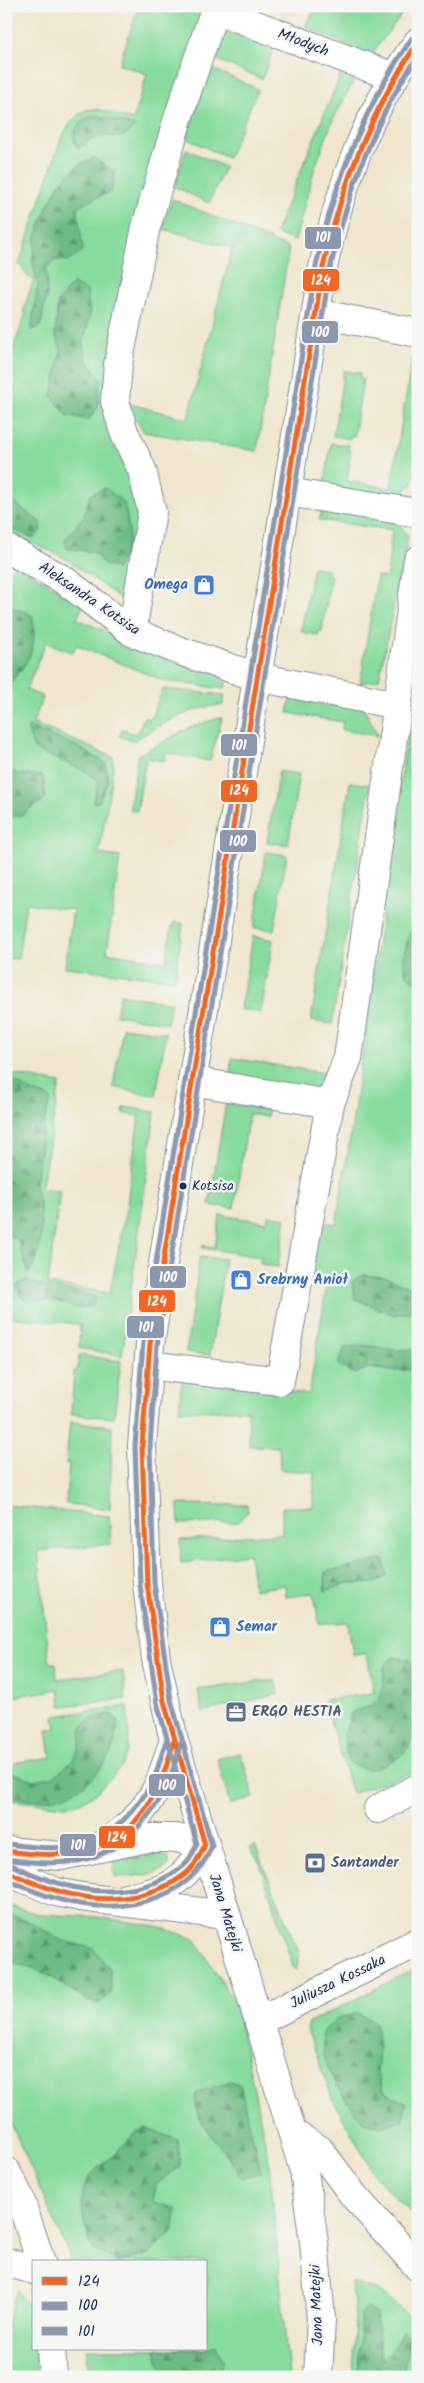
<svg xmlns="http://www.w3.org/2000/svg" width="424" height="2383" font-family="Kalam,sans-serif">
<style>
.green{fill:#87db9d;stroke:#51857e}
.forest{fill:url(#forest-firs);stroke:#447571}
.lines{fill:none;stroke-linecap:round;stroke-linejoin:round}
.minor-casing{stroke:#858a96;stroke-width:30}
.minor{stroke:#fff;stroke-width:28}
.bus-1-casing{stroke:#f6f6f2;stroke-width:9}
.bus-2-casing{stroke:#f6f6f2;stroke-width:9}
.bus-3-casing{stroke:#f6f6f2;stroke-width:9}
.bus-1{stroke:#f26522;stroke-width:5}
.bus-2{stroke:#8d97ae;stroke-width:5}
.bus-3{stroke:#8d97ae;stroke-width:5}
.bus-dot{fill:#1b2f5e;stroke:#f6f6f2;stroke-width:2}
.labels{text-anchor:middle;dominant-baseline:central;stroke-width:5;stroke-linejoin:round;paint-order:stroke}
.bus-label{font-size:14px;fill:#1b2f5e;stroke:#f6f6f2;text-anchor:start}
.street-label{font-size:15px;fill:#1b2f5e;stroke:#f6f6f2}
.shop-label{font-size:15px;font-weight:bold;fill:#366cbe;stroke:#f6f6f2;text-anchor:start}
.service-label{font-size:15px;font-weight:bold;fill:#4e5e75;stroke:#f6f6f2;text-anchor:start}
.line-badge{stroke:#f6f6f2;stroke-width:2}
.badge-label{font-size:14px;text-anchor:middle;font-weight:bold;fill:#fff}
</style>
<defs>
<pattern id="forest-firs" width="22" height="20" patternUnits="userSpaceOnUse" patternTransform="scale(1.25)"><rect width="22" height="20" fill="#6dbb84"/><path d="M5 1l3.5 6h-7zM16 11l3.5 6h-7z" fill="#59986f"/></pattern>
</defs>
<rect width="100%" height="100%" fill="#f6f6f2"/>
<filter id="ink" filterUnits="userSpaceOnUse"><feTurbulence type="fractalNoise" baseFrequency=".02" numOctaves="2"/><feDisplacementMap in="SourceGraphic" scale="10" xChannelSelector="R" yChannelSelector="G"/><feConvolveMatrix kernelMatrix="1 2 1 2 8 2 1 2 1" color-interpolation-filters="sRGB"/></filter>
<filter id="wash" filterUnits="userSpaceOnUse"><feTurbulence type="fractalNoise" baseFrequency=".0096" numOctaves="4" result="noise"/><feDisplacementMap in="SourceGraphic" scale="20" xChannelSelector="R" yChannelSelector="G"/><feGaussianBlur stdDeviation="1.12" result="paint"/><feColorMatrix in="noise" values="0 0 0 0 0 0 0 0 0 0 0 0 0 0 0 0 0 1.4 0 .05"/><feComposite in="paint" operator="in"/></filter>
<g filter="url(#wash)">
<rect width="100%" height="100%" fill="#efe6cd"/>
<path class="green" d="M139,6H200L203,22L115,351L140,512L126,595L121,599L65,558L6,531V368L26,313L23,312L34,279L28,277L19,264L62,136C86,96 96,110 133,120L147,74L119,64Z
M317,6H408L370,56L305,26Z
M226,26L277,41L262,79L213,58Z
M210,68L258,89L228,158L186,138Z
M343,69L357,75L332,122L314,170L295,241L275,233Z
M186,149L225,167L209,203L175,187Z
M172,199L289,248L257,451L144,432L127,403L188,419L232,248L163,229Z
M415,341L418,342V451L413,484L396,498L324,487L331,443L349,445L348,450L351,451L347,481L391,488Z
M344,371L360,373V378L363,379L354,436L350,435V439L333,436Z
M324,503L395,517L408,536L379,679L360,684L377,576L387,578L392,530L319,520Z
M16,564L84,604L77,619L142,647L228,673L225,689L164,681L76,645L73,653L46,642L26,690L43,697L33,723L113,757V770L99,854L120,857L107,952L166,962L172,926H174V922L183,924L175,980L65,967L73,910L26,903L18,959L6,958V577Z
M313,567L329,569L328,574L331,575L322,631H319L318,635L301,632Z
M418,658V1771L352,1793L324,1700L374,1693L367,1654L353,1655L348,1622L319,1624L314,1593L286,1597L285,1585L254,1590L249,1554L181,1563L180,1540L282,1534V1507H313L314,1472L280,1470L279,1447L249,1446L248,1410H179L182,1379L309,1394L328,1278L308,1275L316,1221L336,1224L351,1133Z
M163,689L225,695L223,705C190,706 161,726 132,741L119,736L123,729L137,735L144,717L150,719Z
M291,694L363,706L378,736L342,730L343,722L288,713Z
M218,718H222L210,761L166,753L164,761L146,758L137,811L129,810L138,755L191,727Z
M279,771L299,774L288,845L267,842Z
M350,782L370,785L332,1024L311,1021Z
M266,852L287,855L274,930L254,928Z
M253,936L273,940L261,1013L240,1009Z
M120,994L171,1003L167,1023L116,1015Z
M123,1027L166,1033L156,1096L113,1087Z
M232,1058L324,1073L321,1091L228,1085Z
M6,1073L60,1083L41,1189L60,1191L48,1284L110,1293L127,1203L139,1116L123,1113L124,1107L155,1112L122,1356L79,1348L80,1324L8,1317L6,1333Z
M226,1103L268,1110L267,1117L249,1114L234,1208L209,1205Z
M220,1215L266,1222L268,1215L286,1218L278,1267L260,1264L261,1257L202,1248V1245L215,1247Z
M200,1257L225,1259L210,1355L186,1352Z
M79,1355L121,1361L114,1418L71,1414L74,1371H77Z
M70,1422L112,1426L110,1509L66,1504L69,1464L66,1463Z
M178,1504L247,1505L248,1512L237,1522L179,1524Z
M6,1505L109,1516L111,1544L38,1551L49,1657L50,1663H56L57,1679L123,1671L126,1699L61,1706L59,1689L6,1698Z
M262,1681H276L278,1694L202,1712L198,1690Z
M127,1706L129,1730L128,1750L121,1767L98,1791L84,1801L67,1806L6,1800V1764L51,1757L47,1730L56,1729L54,1716Z
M241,1753L254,1798L230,1804L217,1759Z
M255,1845L300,1955L296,1970L294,1969L259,1862L250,1848Z
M162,1854L169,1858V1865C154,1877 133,1876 115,1877L113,1860Z
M6,1905L39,1914L96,1917L156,1926L195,1939L236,2005L269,2161L289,2377H91L86,2349H206V2262H70L68,2252L6,2112Z
M418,1967V2219L376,2178L332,2098L307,2029L309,2023Z
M352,2283L378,2290L418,2324V2377H352L355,2318Z
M17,2290L32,2311L34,2318L36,2377H6V2326Z"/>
<path class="forest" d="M96,115L135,126C121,145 111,132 95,138C89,140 83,146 78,149C67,133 80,119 96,115Z
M94,158L115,173L111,191L77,207L83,250L69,261L56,260L46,268L47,294L40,327L31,330L38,285L32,261L36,237L47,207L60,183L77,166Z
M72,284L87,291L90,315L83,344L87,360L100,378L98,408L88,420L67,415L52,396L61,349L55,334L58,302Z
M105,488L124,503C131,535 132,539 117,569L103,564L94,552L67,549L65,540L83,517L91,494Z
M6,496L41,523L40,531L34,538L6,527Z
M9,606L32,615C39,649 28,663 6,687V608Z
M31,727L76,746L106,763L108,781L99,802H93L99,780C79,765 55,761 34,749L27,728Z
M6,772L43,776L46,798L22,815L6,817Z
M418,925V982C394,976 406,943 412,928Z
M6,1081C20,1081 22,1088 32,1092C39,1094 44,1094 51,1099L45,1119L35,1184L40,1207L41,1235L36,1262L29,1274L18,1240L6,1233Z
M364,1275L385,1277L412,1288L418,1310L394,1315L355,1299L352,1281Z
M25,1280C50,1291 74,1288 96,1298L92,1306L79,1308L56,1301L24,1300L16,1286Z
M364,1345L395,1350L418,1349V1369L393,1371L367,1368L355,1374L338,1365L344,1348Z
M384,1559L387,1576L374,1583H348L325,1591V1572Z
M393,1657L409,1659L418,1668C418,1695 424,1733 403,1754C400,1758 393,1760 389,1762C370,1773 366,1771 347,1761L344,1734L352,1712C384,1703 383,1697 384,1666Z
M111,1714L118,1720C117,1731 115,1744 110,1754C91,1792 47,1811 6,1794V1771L34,1780L52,1777L71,1763L79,1749L82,1727L91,1718Z
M6,1913L26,1920L61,1940L94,1949L110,1969L111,1993L99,2004C73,1996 55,1975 30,1967C23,1964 13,1966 6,1966Z
M358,2013L376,2023L379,2049L377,2073L383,2091L406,2103L403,2120L381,2127L364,2123C343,2095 319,2068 323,2032L338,2018Z
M231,2081L240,2085L261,2172L241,2178C236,2170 232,2162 226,2154C213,2137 191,2117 196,2093Z
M145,2128L178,2140L180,2166L156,2185L153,2202L177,2209L173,2231L149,2255L118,2261L93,2249C84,2228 76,2200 88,2179C93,2169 108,2161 116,2153C126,2142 132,2135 145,2128Z
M366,2308L376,2314L382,2360L391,2351L403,2331L410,2336L409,2351L401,2377H358L361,2314Z
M216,2345L223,2362L219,2377H164L156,2349L200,2350Z"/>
</g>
<g filter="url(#ink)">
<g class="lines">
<g class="minor-casing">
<path id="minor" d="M216,6L215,9L227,14L394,77
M316,313L418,333
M287,492L418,513
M6,548L64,580L132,632L183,652L257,677L397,705
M132,632L152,512L142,470L124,432L115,401L118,364L146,227L178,118L215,9
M192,1081L330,1104
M148,1365L280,1381L330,1104L348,1058L418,560
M378,1809L418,1788
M101,1846C123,1832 146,1811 158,1786C164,1772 168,1756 174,1741
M6,1851L61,1856L147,1838H176L205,1845
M6,1871L56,1892L81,1897L225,1915
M125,1898C166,1892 185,1881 205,1845
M259,2021L418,1942
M294,2134L319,2149L354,2196L418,2267
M6,2171L19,2196L41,2262
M6,2262L34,2270
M51,2349L53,2377
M318,2377L321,2320L314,2242L304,2171L174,1741L156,1659L147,1584L142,1446L150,1344L323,268C340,185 368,110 418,42"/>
</g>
<use href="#minor" class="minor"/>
<g class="bus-1-casing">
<path id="bus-1" d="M6,1851C75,1861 126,1854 159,1785C166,1771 169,1756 174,1741
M6,1871C56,1894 106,1910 159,1889C171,1884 186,1876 194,1865C198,1859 201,1852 205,1845L164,1701L147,1584L142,1446L150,1344L323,268C341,186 370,112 418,42"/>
</g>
<g class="bus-2-casing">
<path id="bus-2" d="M6,1859C59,1866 102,1868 140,1825C150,1813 160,1801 166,1787C173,1773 176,1758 181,1743
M6,1879C54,1902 106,1917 158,1897C184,1887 201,1872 212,1846L171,1700L154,1583L150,1446L157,1345L330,269C348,193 373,121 418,56"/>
</g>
<g class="bus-3-casing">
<path id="bus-3" d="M7,1844C56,1850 95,1854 130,1813C139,1803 148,1791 154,1779C159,1766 162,1752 167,1739
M9,1864C57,1886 105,1902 156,1882C167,1877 181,1870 188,1861C192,1856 194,1849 197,1844L157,1703L140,1585L135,1446L143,1343L316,266C334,183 363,108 412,38"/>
</g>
<use href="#bus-1" class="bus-1"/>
<use href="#bus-2" class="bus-2"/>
<use href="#bus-3" class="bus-3"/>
</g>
</g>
<defs>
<g id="shop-square" transform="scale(1.125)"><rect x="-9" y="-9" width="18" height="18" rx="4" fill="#3f7fe0" stroke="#f6f6f2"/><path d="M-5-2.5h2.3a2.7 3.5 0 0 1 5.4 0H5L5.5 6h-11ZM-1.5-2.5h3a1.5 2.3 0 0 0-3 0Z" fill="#fff"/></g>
<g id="office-square" transform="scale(1.125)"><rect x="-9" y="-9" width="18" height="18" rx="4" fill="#5c6f8a" stroke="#f6f6f2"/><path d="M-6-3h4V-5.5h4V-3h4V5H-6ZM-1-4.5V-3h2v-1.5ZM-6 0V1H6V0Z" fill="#fff"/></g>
<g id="bank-square" transform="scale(1.125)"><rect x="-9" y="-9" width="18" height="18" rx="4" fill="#5c6f8a" stroke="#f6f6f2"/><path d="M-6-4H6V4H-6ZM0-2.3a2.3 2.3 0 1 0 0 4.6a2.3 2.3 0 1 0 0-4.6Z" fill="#fff"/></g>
</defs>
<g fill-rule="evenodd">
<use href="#shop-square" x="204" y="585"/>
<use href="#shop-square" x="241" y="1280"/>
<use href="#shop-square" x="220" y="1627"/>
<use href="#office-square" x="236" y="1712"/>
<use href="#bank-square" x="315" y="1863"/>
</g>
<circle class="bus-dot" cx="183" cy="1186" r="4.5"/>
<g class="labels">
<g class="bus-label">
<text x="192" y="1186">Kotsisa</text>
</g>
<g class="street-label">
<text transform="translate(303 43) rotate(21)">Młodych</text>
<text transform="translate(89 599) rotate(34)">Aleksandra Kotsisa</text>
<text transform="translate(225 1913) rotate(73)">Jana Matejki</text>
<text transform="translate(338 1982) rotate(-26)">Juliusza Kossaka</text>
<text transform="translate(317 2305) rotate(-92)">Jana Matejki</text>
</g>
<g class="shop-label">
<text x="188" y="585" text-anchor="end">Omega</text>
<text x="257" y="1280">Srebrny Anioł</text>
<text x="236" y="1627">Semar</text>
</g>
<g class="service-label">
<text x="252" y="1712">ERGO HESTIA</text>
<text x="331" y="1863">Santander</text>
</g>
</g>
<g class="line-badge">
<rect x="304" y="226" width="38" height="24" rx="5" fill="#8d97ae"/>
<rect x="302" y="268" width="38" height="24" rx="5" fill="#f26522"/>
<rect x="301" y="320" width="38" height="24" rx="5" fill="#8d97ae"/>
<rect x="220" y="733" width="38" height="24" rx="5" fill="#8d97ae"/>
<rect x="220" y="779" width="38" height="24" rx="5" fill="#f26522"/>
<rect x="219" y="829" width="38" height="24" rx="5" fill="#8d97ae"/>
<rect x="149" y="1265" width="38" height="24" rx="5" fill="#8d97ae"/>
<rect x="138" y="1289" width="38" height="24" rx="5" fill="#f26522"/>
<rect x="126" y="1315" width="39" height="24" rx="5" fill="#8d97ae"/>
<rect x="148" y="1773" width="38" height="24" rx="5" fill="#8d97ae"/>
<rect x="98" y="1825" width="38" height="24" rx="5" fill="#f26522"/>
<rect x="59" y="1833" width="38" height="24" rx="5" fill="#8d97ae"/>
</g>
<g class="badge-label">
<text x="323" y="242">101</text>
<text x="321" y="285">124</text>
<text x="320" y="337">100</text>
<text x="239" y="750">101</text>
<text x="239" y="795">124</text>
<text x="238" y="846">100</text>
<text x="168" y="1282">100</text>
<text x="157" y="1306">124</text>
<text x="146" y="1332">101</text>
<text x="167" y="1790">100</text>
<text x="117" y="1842">124</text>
<text x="78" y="1850">101</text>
</g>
<rect width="424" height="2383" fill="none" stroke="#f6f6f2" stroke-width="25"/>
<rect x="32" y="2260" width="175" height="90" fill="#f6f6f2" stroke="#9ea6b7"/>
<rect x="42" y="2277" width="25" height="8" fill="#f26522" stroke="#9ea6b7"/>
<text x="78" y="2286" font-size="15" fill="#1b2f5e">124</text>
<rect x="42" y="2302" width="25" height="8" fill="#8d97ae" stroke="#9ea6b7"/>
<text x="78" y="2310" font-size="15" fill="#1b2f5e">100</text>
<rect x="42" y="2327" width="25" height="8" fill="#8d97ae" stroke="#9ea6b7"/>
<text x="78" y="2336" font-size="15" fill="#1b2f5e">101</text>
</svg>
